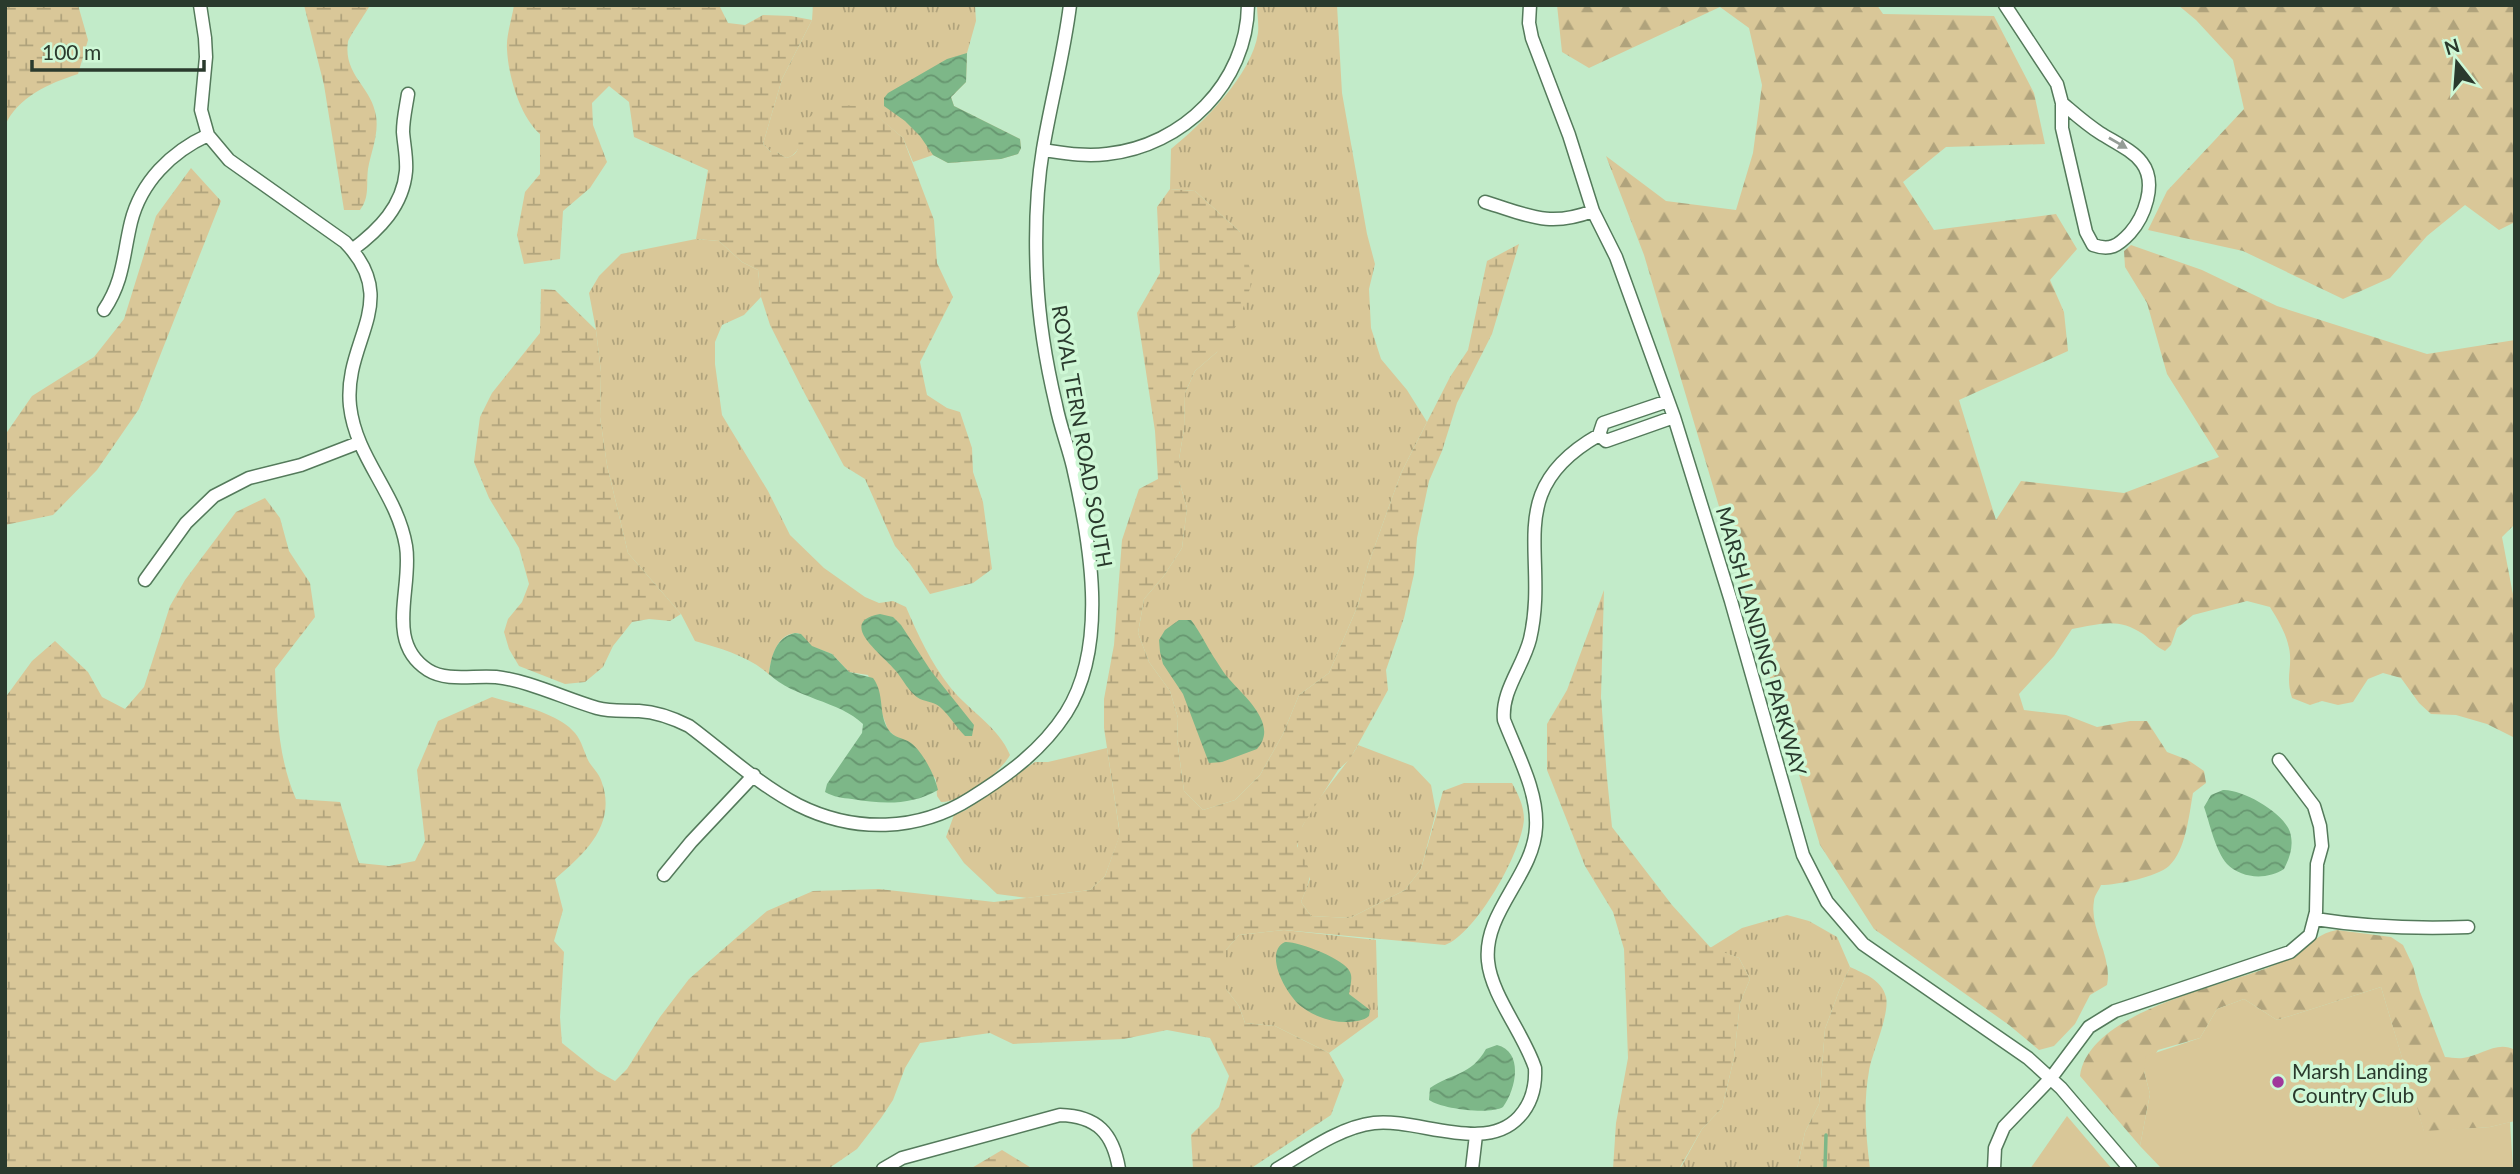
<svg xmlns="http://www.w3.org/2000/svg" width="2520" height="1174" font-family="Lato,sans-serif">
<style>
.grass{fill:url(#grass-tufts)}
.forest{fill:url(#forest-firs)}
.wetland{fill:url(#wetland-marsh)}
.park{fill:#d9c798}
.water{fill:url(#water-waves)}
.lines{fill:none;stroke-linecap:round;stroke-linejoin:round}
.stream{stroke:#7db788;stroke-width:3.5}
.minor-casing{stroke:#547a5b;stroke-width:15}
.minor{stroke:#fff;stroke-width:12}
.oneway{fill:#949c96}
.poi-dot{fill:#9f389b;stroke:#cff8d6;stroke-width:2.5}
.labels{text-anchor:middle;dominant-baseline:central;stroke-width:7;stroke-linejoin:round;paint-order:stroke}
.street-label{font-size:21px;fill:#2a3a2d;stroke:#cff8d6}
.poi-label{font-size:21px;fill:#2a3a2d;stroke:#cff8d6;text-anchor:start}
</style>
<defs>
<pattern id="grass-tufts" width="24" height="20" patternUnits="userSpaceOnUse" patternTransform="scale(1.75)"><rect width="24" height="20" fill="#d9c798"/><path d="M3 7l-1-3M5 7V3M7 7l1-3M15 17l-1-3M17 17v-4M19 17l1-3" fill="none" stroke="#b0a37c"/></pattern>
<pattern id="forest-firs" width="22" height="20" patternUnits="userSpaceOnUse" patternTransform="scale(1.75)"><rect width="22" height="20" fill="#d9c798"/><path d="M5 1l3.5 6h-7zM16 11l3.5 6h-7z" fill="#b0a37c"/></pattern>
<pattern id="wetland-marsh" width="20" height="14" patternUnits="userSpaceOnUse" patternTransform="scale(1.75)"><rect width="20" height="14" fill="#d9c798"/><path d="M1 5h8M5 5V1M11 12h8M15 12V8" fill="none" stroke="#b0a37c"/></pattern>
<pattern id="water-waves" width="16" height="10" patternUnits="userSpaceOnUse" patternTransform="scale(1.75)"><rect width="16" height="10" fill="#7db788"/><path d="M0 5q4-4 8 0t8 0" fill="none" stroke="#679670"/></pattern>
</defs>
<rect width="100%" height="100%" fill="#c2ebc9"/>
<path class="grass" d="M813,5H975L976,21L967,53L966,82L951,97L954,106L1020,139L1021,148L1018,154L1001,159L948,163L933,155L913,162L903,138L865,106H835L801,128C800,142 801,154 786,158L777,152H771L763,144L782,79L812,20Z
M1257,5H1337L1342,93L1367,234L1375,264L1369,289L1371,328L1381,359L1407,390L1427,422L1401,473L1368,565L1358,605L1329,673L1299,695L1283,734L1260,775L1235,800L1203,810L1184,791L1177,739L1178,718L1170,691L1149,662L1138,633L1144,599L1163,577L1182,548L1187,508L1179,481V459L1184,429L1185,393L1195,371L1217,352L1240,232L1195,191L1170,189L1171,149C1203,123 1252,75 1258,33C1259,24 1257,14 1257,5Z
M696,239L719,241L742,262L758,270L761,297L744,315L722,325L715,342V364L722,415L768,491L790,535L824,568L865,597L879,603L893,601L906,607C918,635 931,663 950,687C969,711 999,727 1010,755C1000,773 962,803 941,802L937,796L936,780L914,746L897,738L888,730L868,675L849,672L832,654L811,646L798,633C777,633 773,654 769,671L772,677C751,657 723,649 695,641L681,614L628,553L607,465L600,417L601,372L596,330L589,293L599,276L621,254Z
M1358,745L1413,766L1431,785L1436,812L1421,869L1405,890L1350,918L1311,916L1301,902L1310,879C1307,869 1300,858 1298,848C1293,821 1346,769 1358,745Z
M1107,748L1120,835L1105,876L1090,890L1027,898L997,894L964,863L946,837L954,815L966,810L1035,762H1048Z
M1787,915L1809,921L1837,937L1850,967L1839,991L1825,1029L1819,1104L1805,1132L1797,1169H1680L1702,1129L1722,1108L1734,1058L1740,1003L1750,979L1739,958L1710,948L1742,928Z
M1284,930L1376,940L1378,1017L1329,1053L1275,1026L1245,1023L1239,1006L1226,989V950L1239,935Z"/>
<path class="forest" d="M1557,5H1877L1883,14L1994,16L2034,93L2045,144L1946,147L1903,182L1934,230L2056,214L2077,249L2050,280L2064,312L2068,351L1959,400L1996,520L2021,481L2124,493L2219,457L2167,374L2147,303L2125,267L2124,251L2131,245L2202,270L2277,306L2427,354L2515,340V524L2502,537L2515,605V738L2487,724L2456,715L2431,714L2419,703L2401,678L2383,673L2368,679L2353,702L2338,705L2322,701L2310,705L2292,698C2285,676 2293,667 2289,648C2286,633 2278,620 2270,607L2247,601L2193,615L2177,628L2171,645L2165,651C2156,647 2151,640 2143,634C2118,617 2100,624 2072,629L2054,656L2019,694L2024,710L2066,715L2097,727L2130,721H2147L2167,752L2188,760L2204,771L2206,783L2193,793C2189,815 2186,850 2169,866C2157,877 2117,885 2101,885C2099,890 2094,896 2094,901C2089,929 2113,957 2107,985L2090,995L2075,1024L2054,1046L2039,1050L2009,1025L1874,929L1820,845L1644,255L1606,156L1666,201L1736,210L1753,153L1762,85L1749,28L1720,7L1589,68L1562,52Z
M2178,5H2515V222L2499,230L2465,205L2427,236L2390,278L2343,299L2243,251L2148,230L2167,191L2244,109L2233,60L2196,20Z
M2337,930L2391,937L2403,945L2413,966L2420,992L2445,1057C2450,1057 2457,1059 2463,1058C2481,1056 2497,1040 2515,1050V1121L2490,1127L2424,1132L2381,987L2277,1020L2244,999L2217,1009L2200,1038L2158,1050L2144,1071L2150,1094L2140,1146L2080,1076C2088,1013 2217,987 2267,968C2277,964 2287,959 2296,953C2311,944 2319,933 2337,930Z"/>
<path class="wetland" d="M5,5H78L88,40L78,74C50,83 17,97 5,126Z
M304,5H370C366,13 349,37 348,42C343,75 372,87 376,116C379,134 371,152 368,169C366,185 370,197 360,210H344L324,85Z
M514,5H719L728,23L745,25L763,15L791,16L812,20L782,79L763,144L771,152H777L786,158C805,153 795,140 801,127C803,123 813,114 817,111C831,103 850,106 866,106L903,138L934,220L937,263L953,297L920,362L927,395L947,408L960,412L972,448L973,472L983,502L992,569L973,583L930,594L910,564L895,546L865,479L844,466L805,394L770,325L761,297L758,270L742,262L719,241L696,239L708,170L634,137L629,102L609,86L592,103L593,125L607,162L590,188L563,211L560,259L524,264L517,235L525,192L540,174V134C520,117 508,75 507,49C506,35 512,19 514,5Z
M191,168L221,201L139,409L97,470L53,515L5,525V435L32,396L94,357L124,319L156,216Z
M1170,189L1195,191L1240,232L1253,280L1237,325L1217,352L1195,371L1185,393L1184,429L1179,459V481L1187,508L1182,548L1163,577L1144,599L1138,633L1149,662L1170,691L1178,718L1177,739L1184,791L1203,810L1235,800L1260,775L1283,734L1299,695L1329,673L1358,605L1368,565L1401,473L1450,377L1468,350L1487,261L1519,244L1492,334L1457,403L1442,451L1429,481L1417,538L1414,574L1404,618L1386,670L1388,690L1350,759L1338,770L1303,825L1297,846C1313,874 1313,873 1301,902L1311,916L1350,918L1405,890L1421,869L1443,791L1464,783H1512C1518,794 1524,806 1524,819C1522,852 1476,934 1445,945L1284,930L1239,935L1226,950V989L1239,1006L1245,1023L1275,1026L1329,1053L1344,1080L1331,1115L1250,1169H1193L1191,1135L1219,1107L1229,1076L1210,1038L1167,1030L1124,1039L1013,1044L990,1033L920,1043L905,1068L893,1100L881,1118L857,1149L828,1169H5V698L32,661L55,641L88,672L102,697L125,709L144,687L170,606L185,580L236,512L265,498L280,518L289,551L310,583L315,617L275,669C277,714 278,758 296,799L340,802L359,863L389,866L415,861L425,841L417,770L438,721L492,697C516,704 559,713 575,733C582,741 584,753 589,762C593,768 599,774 601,780C618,824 585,853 555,879L563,910L554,941L564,952L560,1017L562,1043L597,1071L615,1081L627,1069L660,1017L689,979L767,911L813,891L879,889L994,902L1090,890L1105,876L1120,834L1104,728V699L1114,645L1122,540L1139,489L1158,479L1155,431L1137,313L1160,273L1157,207Z
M541,289L555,290L596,330L601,372L600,417L607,465L628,553L681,614L670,621L649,619L632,622L613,646L603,667L585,682L565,684L519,666L509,649L504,632L508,619L522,602L529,584L519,548L489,498L474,462L480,417L492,393L540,333Z
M1604,590L1601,697L1607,778L1612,827L1672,905L1710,947L1739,958L1750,979L1740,1003L1734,1058L1722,1108L1702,1129L1679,1169H1613L1616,1123L1628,1058L1624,949L1613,912L1585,866L1547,770V724L1567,690Z
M1850,967C1865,974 1882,980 1886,997C1890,1014 1872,1053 1869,1071C1863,1104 1866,1136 1870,1169H1797L1805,1132L1819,1104L1825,1029L1839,991Z
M1002,1150L1033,1169H970Z"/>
<path class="park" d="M2381,987L2424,1131L2490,1127L2510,1122L2513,1169H2162L2140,1146L2150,1094L2144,1071L2146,1056L2200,1038L2217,1009L2244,999L2277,1020Z
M2067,1116L2112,1169H2030Z"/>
<path class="water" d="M967,53L966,82L951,97L954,106L1020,139L1021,148L1018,154L1001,159L948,163L933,155L920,136L905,121L884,106V98L888,93L947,59Z
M880,614L893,617L901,625L931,671L974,725L972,736H965C956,727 950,716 940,707C934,702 927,702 920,699C909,693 903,679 895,670C882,654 836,622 880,614Z
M1179,620H1191C1201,633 1208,649 1217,662C1221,668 1225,675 1230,680C1245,697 1279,725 1257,749L1222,762L1209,763L1183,694L1163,664L1160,652L1159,640L1165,630Z
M795,633L801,634L812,646L832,654L849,672L873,678C885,694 878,713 888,729C894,739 903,737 911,743C923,752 935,776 938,790C910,806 882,804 852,799C842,798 834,797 825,792L827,784L862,733L863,724C840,701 793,698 769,674C771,656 776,637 795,633Z
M2223,790C2243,789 2284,813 2290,832C2294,846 2290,857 2284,869C2267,880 2242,879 2227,864C2215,850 2210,824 2204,807L2211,795Z
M1285,942C1298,941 1345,959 1350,972C1353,978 1350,986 1349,994L1370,1010L1369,1016C1363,1021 1357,1021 1349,1022C1333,1023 1315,1017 1302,1007C1288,997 1262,953 1285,942Z
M1497,1045C1524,1052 1516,1089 1503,1107C1490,1115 1442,1109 1429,1100L1430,1088C1451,1073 1471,1076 1486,1049Z"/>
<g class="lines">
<path class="stream" d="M1825,1169L1826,1135"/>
<g class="minor-casing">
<path id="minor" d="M200,5L205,38L206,57L201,110L208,135L229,160L345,242C403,302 343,340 350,406C356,459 397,493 406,546C413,587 384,642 428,670C447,682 474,675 496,677C530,681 563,698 597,708C611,712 625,710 639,711C657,712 673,718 689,726C724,752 759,785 798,805C854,833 918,832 971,798C1008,775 1042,750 1066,713C1109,645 1090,541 1073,467C1068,446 1060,426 1056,405C1046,363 1039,321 1037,278C1035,235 1036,191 1043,149C1051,101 1064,54 1070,5
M1530,5L1529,23L1532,38L1569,135L1593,211L1616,257L1674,417L1731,601L1803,855L1827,902L1863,944L2028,1058L2061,1088L2130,1169
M2005,5L2057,84L2062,103V128L2086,232L2093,245C2110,251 2118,246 2130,233C2138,224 2144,212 2147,200C2157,160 2129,151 2100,133C2086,124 2075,114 2062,103
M1043,150C1064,153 1085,157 1107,154C1183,146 1247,83 1248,5
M1485,202C1528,215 1548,228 1593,211
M352,250C379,230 403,206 406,171C407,158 404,145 403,132C403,119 406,107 408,94
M104,310C124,280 123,255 131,222C141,182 171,152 208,135
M1599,435L1606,441L1674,417
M145,580L186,523L214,496L249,478L301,465L358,443
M664,875L691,842L754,775
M2315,919C2366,927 2416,929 2468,927
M883,1169L902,1158L1060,1115C1097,1116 1113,1133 1119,1169
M1277,1169C1306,1152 1340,1127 1374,1123C1418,1118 1485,1154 1519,1117C1532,1103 1536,1087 1535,1068C1524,1034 1491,995 1488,961C1483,912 1534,875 1536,827C1538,791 1517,754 1504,720C1501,691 1523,667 1530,639C1550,554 1500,491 1599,435L1603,423L1668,401
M1472,1169L1476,1135
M1994,1169L1995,1148L2004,1127L2051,1078L2089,1027L2115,1011L2290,952L2310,935L2316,912L2317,864L2322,846L2320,826L2314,806L2279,760"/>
</g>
<use href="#minor" class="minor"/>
</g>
<defs><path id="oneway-solid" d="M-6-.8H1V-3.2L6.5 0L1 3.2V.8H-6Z" transform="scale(1.75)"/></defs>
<use class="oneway" href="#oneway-solid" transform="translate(2118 143) rotate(30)"/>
<circle class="poi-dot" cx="2278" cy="1082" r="7"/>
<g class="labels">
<g class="street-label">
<text transform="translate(1083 436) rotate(80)">ROYAL TERN ROAD SOUTH</text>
<text transform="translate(1762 641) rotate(74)">MARSH LANDING PARKWAY</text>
</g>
<g class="poi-label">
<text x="2292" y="1070">Marsh Landing<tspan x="2292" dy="24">Country Club</tspan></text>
</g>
</g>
<rect width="2520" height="1174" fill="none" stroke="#2a3a2d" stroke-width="14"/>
<g transform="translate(2457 63) rotate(343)" stroke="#cff8d6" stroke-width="5" paint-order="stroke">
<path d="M0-5L12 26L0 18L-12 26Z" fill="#2a3a2d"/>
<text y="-10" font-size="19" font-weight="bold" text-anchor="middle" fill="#2a3a2d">N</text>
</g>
<path d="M32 60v10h172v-10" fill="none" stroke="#2a3a2d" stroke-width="3.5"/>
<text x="42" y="60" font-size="21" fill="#2a3a2d" stroke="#cff8d6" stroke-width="5" paint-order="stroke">100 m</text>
</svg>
